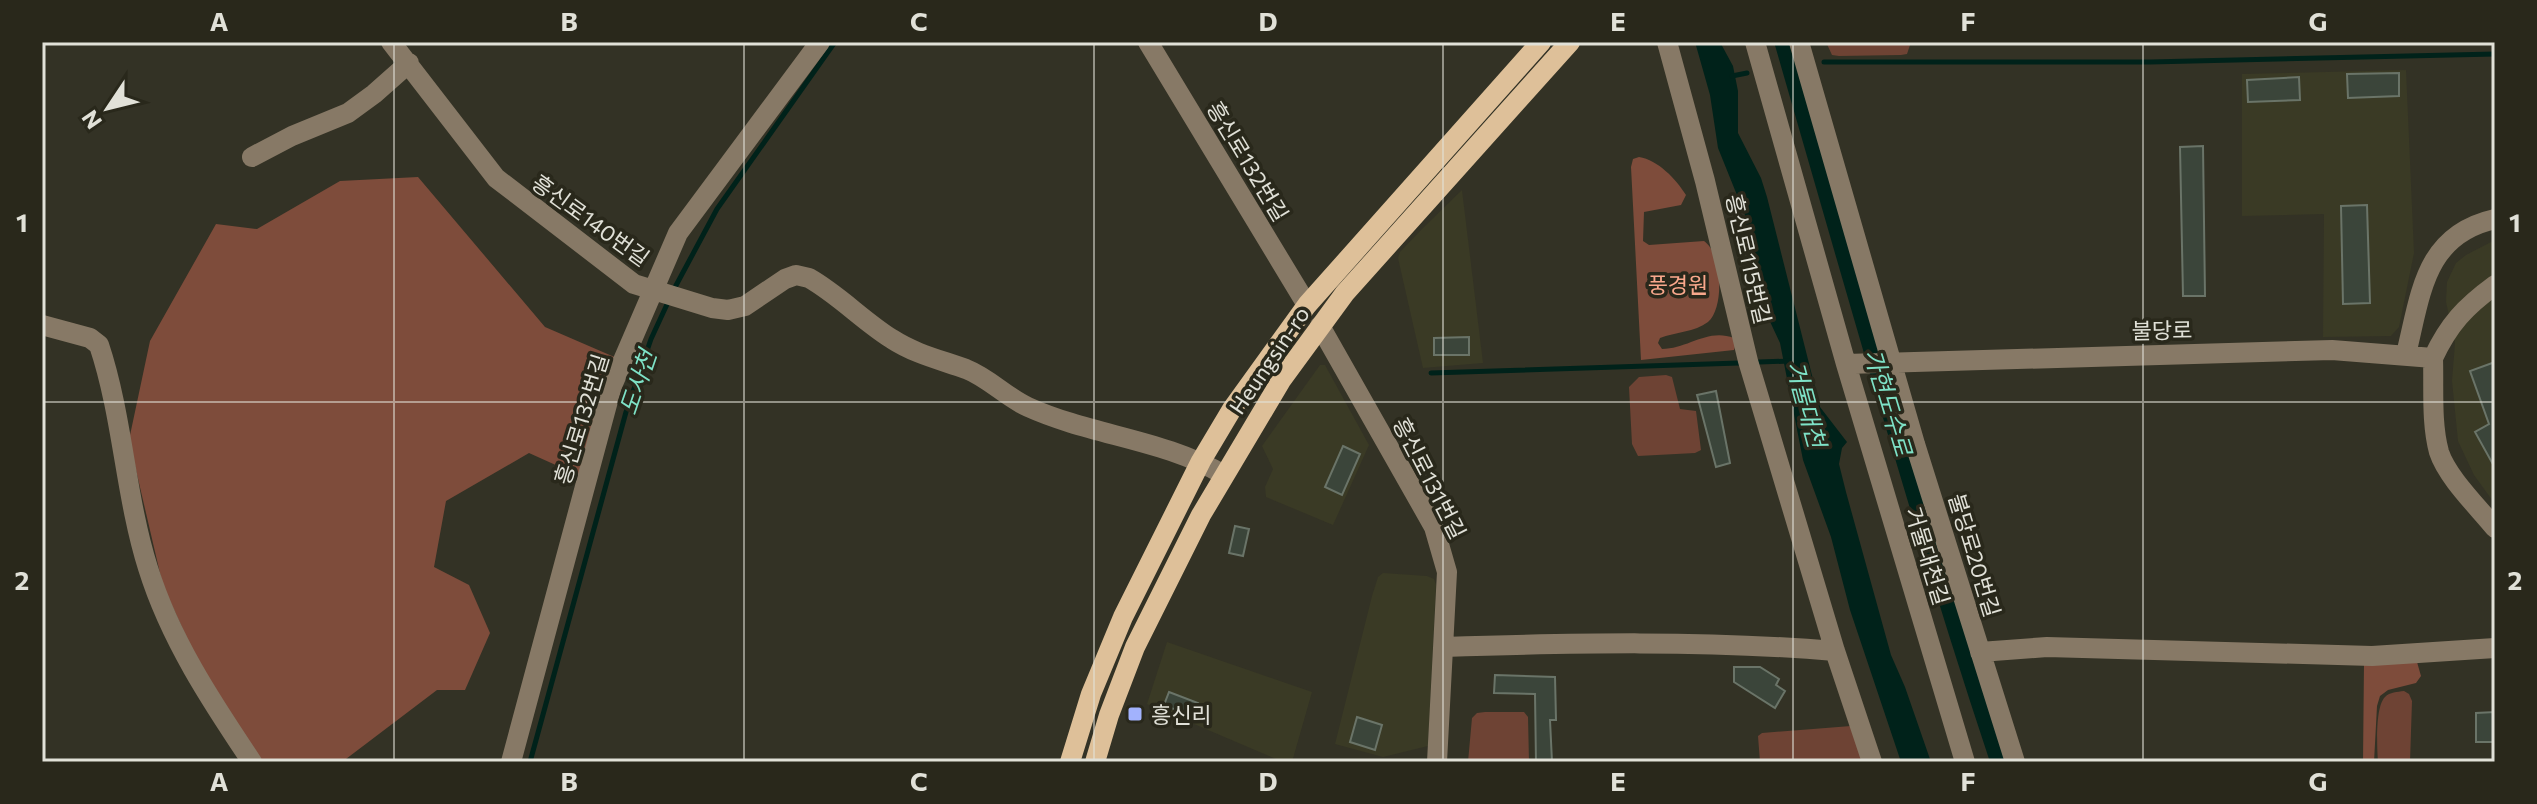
<svg xmlns="http://www.w3.org/2000/svg" width="2537" height="804" font-family="Commissioner,'Noto Sans KR',sans-serif">
<style>
.built{fill:#3a3a25}
.green{fill:#6e4334}
.forest{fill:#7e4c3b}
.water{fill:#00221a}
.lines{fill:none;stroke-linecap:round;stroke-linejoin:round}
.stream{stroke:#00221a;stroke-width:5}
.building{fill:#3b453a;stroke:#6a7468;stroke-width:2}
.minor{stroke:#877966;stroke-width:20}
.major{stroke:#dec099;stroke-width:20}
.grid{fill:none;stroke:#e1e1d8;stroke-width:2;stroke-opacity:0.55}
.poi-dot{fill:#a2b2fd;stroke:#29281b;stroke-width:3}
.labels{text-anchor:middle;dominant-baseline:central;stroke-width:7;stroke-linejoin:round;paint-order:stroke}
.street-label{font-size:22px;fill:#e1e1d8;stroke:#29281b}
.park-label{font-size:22px;fill:#f9a88c;stroke:#29281b}
.poi-label{font-size:22px;fill:#e1e1d8;stroke:#29281b;text-anchor:start}
.water-label{font-size:24px;font-style:italic;fill:#7ee2c7;stroke:#29281b}
.neatline{fill:none;stroke:#e1e1d8;stroke-width:3}
.grid-label{font-size:26px;text-anchor:middle;font-weight:bold;fill:#e1e1d8}
</style>
<rect width="100%" height="100%" fill="#333225"/>
<path class="built" d="M2406,70L2414,253L2399,327L2391,336L2323,337L2324,214L2242,216V74Z
M1462,190L1483,363L1423,368L1398,258L1400,252L1422,229Z
M2495,240V504L2474,475L2458,441L2452,381L2455,343L2446,302L2447,282L2456,263L2466,255Z
M1320,365H1325L1369,445L1333,525L1266,497L1265,487L1273,469L1262,446Z
M1383,573L1427,576L1434,579L1436,585L1428,746L1383,757L1335,744L1372,596L1378,577Z
M1167,642L1312,692L1292,762H1283L1147,704Z"/>
<path class="green" d="M1826,42H1911L1907,54L1901,55L1839,56L1832,55Z
M1666,375L1672,377L1680,409L1696,411L1701,450L1695,453L1638,456L1632,444L1629,387L1639,377Z
M2404,691L2409,694L2412,701L2410,762H2378C2377,747 2375,707 2385,697C2390,692 2397,692 2404,691Z
M1485,712H1524L1528,717L1529,762H1468L1472,718L1477,713Z
M1851,726L1867,762H1760L1758,736L1762,733Z"/>
<path class="forest" d="M1639,157C1658,160 1676,179 1686,195L1681,205L1644,212L1643,241L1649,245L1704,241C1722,253 1725,307 1708,322C1695,332 1675,332 1660,338L1658,343L1662,349C1688,349 1707,328 1734,338L1736,344L1734,350L1641,360L1631,167L1633,159Z
M418,177L545,327L619,359L589,480L529,453L446,501L434,567L469,585L490,633L465,690H437L342,762H252L216,701L163,586L129,440L150,341L216,224L257,229L340,181Z
M2417,662L2421,676L2416,683L2388,690L2380,696L2377,706L2374,762H2363L2364,663Z"/>
<path class="water" d="M1695,42H1720L1733,66L1738,91V133L1761,178L1767,197L1820,407L1847,442L1842,448L1839,464L1846,492L1891,655L1905,687L1931,762H1901L1850,610L1831,537L1803,460L1780,343L1766,313L1747,243L1745,215L1718,148L1710,95Z
M1774,42H1789L2005,762H1990C1911,524 1844,283 1774,42Z"/>
<g class="lines">
<path class="stream" d="M1824,62H2150L2495,54
M1732,76L1747,73
M673,291L717,209L835,42
M1759,362L1790,361
M1431,373L1739,363
M530,762L626,412L651,339L669,300"/>
</g>
<path class="building" d="M2399,73V96L2348,98L2347,74Z
M2299,77L2300,100L2248,102L2247,80Z
M2203,146L2205,296H2183L2180,147Z
M2367,205L2370,303L2343,304L2341,206Z
M1469,337V355H1434V338Z
M2495,362V468L2475,432L2489,424L2470,371Z
M1716,391L1730,463L1716,467L1697,395Z
M1343,446L1360,454L1342,495L1325,487Z
M1235,526L1249,529L1243,556L1229,553Z
M1734,667H1760L1779,679L1776,685L1785,691L1775,708L1734,682Z
M1495,675L1555,677L1556,720H1550L1552,762H1536L1535,694L1494,693Z
M1169,692L1198,703L1193,717L1164,705Z
M2495,712V742H2476V713Z
M1357,717L1382,725L1375,750L1350,742Z"/>
<g class="lines">
<path class="minor" d="M391,42L496,178L634,284L712,308L728,310L745,306L785,279L796,275L809,278C839,295 863,321 892,339C915,354 941,360 966,369C989,378 1006,397 1028,407C1092,436 1164,439 1224,475
M1148,42L1307,305
M1667,42L1705,181L1748,361L1835,651L1872,762
M1755,42L1846,364L1965,762
M1799,42L1915,444L2015,762
M252,157L292,136L348,113L374,94L409,63
M42,325L90,338L99,345C123,417 125,495 148,568C170,639 211,701 252,762
M1320,326L1434,527L1447,572L1437,762
M2406,354C2421,294 2424,235 2495,219
M2433,358C2449,324 2465,307 2495,285
M1846,364L2332,350L2433,358C2434,388 2431,423 2439,452C2447,477 2478,507 2495,528
M1444,647C1574,643 1706,640 1835,651
M1980,652L2047,647L2372,656L2495,648
M511,762L612,386L678,233L820,42"/>
<path class="major" d="M1070,762L1091,694L1123,617L1201,461L1232,409L1307,305L1541,42
M1095,762L1109,715L1135,647L1201,515L1282,379L1345,293L1570,42"/>
</g>
<path class="grid" d="M394,42V762M744,42V762M1094,42V762M1443,42V762M1793,42V762M2143,42V762M42,402H2495"/>
<rect class="poi-dot" x="1127" y="706" width="16" height="16" rx="4"/>
<g class="labels">
<g class="street-label">
<text transform="translate(1248 161) rotate(59)">흥신로132번길</text>
<text transform="translate(591 220) rotate(36)">흥신로140번길</text>
<text transform="translate(1749 259) rotate(77)">흥신로115번길</text>
<text transform="translate(2162 330) rotate(-1)">불당로</text>
<text transform="translate(1269 360) rotate(-56)">Heungsin-ro</text>
<text transform="translate(581 419) rotate(-73)">흥신로132번길</text>
<text transform="translate(1430 478) rotate(63)">흥신로131번길</text>
<text transform="translate(1975 555) rotate(73)">불당로20번길</text>
<text transform="translate(1928 556) rotate(73)">거물대천길</text>
</g>
<g class="park-label">
<text x="1678" y="284">풍경원</text>
</g>
<g class="poi-label">
<text x="1151" y="714">흥신리</text>
</g>
<g class="water-label">
<text transform="translate(637 382) rotate(-71)">도사천</text>
<text transform="translate(1889 402) rotate(73)">가현도수로</text>
<text transform="translate(1807 404) rotate(75)">거물대천</text>
</g>
</g>
<rect width="2537" height="804" fill="none" stroke="#29281b" stroke-width="88"/>
<g transform="translate(108 108) rotate(235)" stroke="#29281b" stroke-width="6" paint-order="stroke">
<path d="M0-6L14 30L0 20L-14 30Z" fill="#e1e1d8"/>
<text y="-12" font-size="22" font-weight="bold" text-anchor="middle" fill="#e1e1d8">N</text>
</g>
<rect x="44" y="44" width="2449" height="716" class="neatline"/>
<g class="grid-label">
<text x="219" y="31">A</text>
<text x="569" y="31">B</text>
<text x="919" y="31">C</text>
<text x="1268" y="31">D</text>
<text x="1618" y="31">E</text>
<text x="1968" y="31">F</text>
<text x="2318" y="31">G</text>
<text x="22" y="232">1</text>
<text x="2515" y="232">1</text>
<text x="22" y="590">2</text>
<text x="2515" y="590">2</text>
<text x="219" y="791">A</text>
<text x="569" y="791">B</text>
<text x="919" y="791">C</text>
<text x="1268" y="791">D</text>
<text x="1618" y="791">E</text>
<text x="1968" y="791">F</text>
<text x="2318" y="791">G</text>
</g>
</svg>
